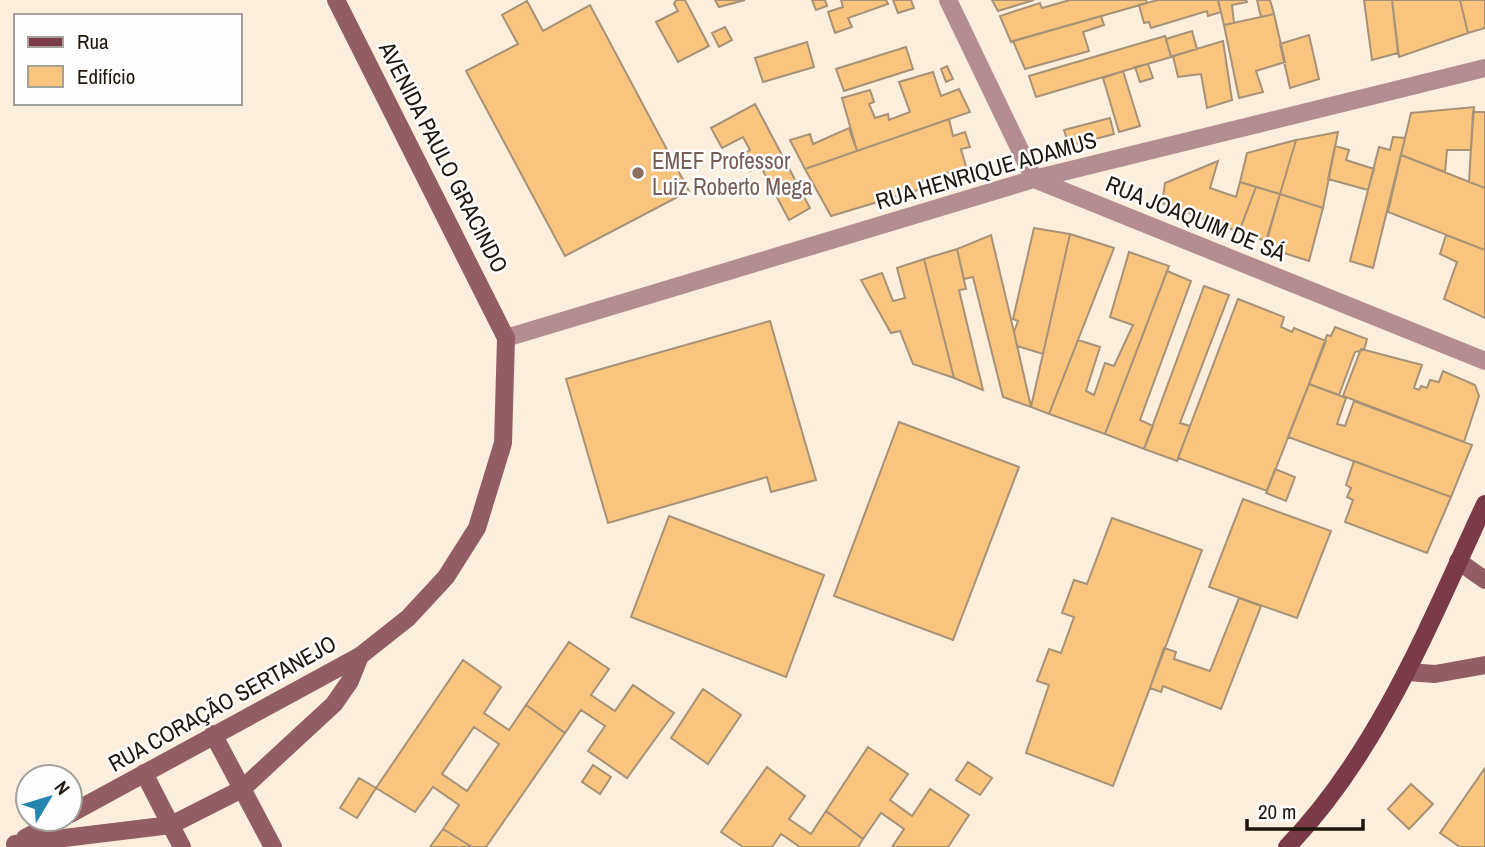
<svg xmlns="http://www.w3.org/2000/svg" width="1485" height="847" font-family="'Archivo Narrow',sans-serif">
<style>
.building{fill:#f8c47e;stroke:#a79277;stroke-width:2;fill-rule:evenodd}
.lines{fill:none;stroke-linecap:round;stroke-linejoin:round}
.street{stroke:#b38d92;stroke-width:18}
.secondary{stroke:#935d66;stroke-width:18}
.primary{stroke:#7a3a47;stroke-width:18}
.education-dot{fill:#8d6e63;stroke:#fdfdfd;stroke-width:2.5}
.labels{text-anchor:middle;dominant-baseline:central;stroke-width:5;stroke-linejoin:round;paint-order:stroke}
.street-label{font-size:23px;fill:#1f170d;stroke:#fdfdfd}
.education-label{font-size:23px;fill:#785e54;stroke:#fdfdfd;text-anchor:start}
</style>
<rect width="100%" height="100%" fill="#fceedc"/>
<path class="building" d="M676,0H685L709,46L678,62L656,22L678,11L674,4Z
M715,0H745L719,7Z
M812,0H825L827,6L816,10Z
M841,0H886L888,4L848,18L852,27L835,33L828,12L843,7Z
M893,0H911L914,8L898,13Z
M992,0H1034L998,11Z
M1070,0H1146L1147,3L1011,42L1000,16L1040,3L1042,8Z
M1158,0H1218L1221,12L1208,16L1207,11L1151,28L1149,22L1144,23L1139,5Z
M1218,0H1246L1247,2L1232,5L1234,23L1224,25Z
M1257,0H1270L1274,14L1261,17Z
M1364,0H1392L1398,53L1372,60Z
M1392,0H1460L1468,33L1399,57Z
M1460,0H1485V28L1468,33Z
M527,1L543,31L590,5L689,191L565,256L466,71L518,44L502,15Z
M1274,14L1285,62L1256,71L1263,92L1239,98L1224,25Z
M1101,16L1104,25L1083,32L1089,51L1025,69L1013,41Z
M725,27L732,40L719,47L712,33Z
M1192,31L1197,49L1171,57L1166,39Z
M1309,35L1319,79L1290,88L1280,44Z
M1165,36L1171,57L1036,97L1029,76Z
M1223,41L1232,100L1207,108L1201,74L1178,77L1173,56Z
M807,42L814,67L763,82L755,58Z
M906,47L913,69L844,91L836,69Z
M1148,64L1153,78L1140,82L1135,67Z
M947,66L953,79L946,82L941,69Z
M1123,71L1140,126L1119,132L1103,78Z
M933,72L941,96L959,89L970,112L857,151L842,98L870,90L874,102L869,104L875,118L888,114L889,120L910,112L899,82Z
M755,104L810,208L789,220L760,165L750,171L742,155L750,150L743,137L722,148L711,128Z
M1474,107L1471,150H1447L1445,172L1401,155L1411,113Z
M1473,112H1485V188L1469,182Z
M1110,118L1114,134L1069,146L1064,130Z
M949,119L953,136L965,132L970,147L961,149L966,167L918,182L921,189L831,216L805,169Z
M849,128L857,151L805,169L790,140L810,134L813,144Z
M1338,132L1323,208L1280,194L1296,140Z
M1393,137L1405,138L1373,268L1350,261L1379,147L1390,150Z
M1296,140L1280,194L1240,182L1247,153Z
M1335,146L1349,150L1346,160L1374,169L1368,190L1328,179Z
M1401,155L1485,188V250L1388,212Z
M1218,161L1210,188L1236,197L1240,182L1256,187L1239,232L1162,203L1165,183Z
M1256,187L1280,194L1266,241L1239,232Z
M1280,194L1323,208L1309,261L1265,247Z
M1034,228L1070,234L1043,354L1017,346L1014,332L1018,321L1013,319Z
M1070,234L1114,248L1049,414L1031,407Z
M991,235L1014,332L1031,407L1003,397L973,277L964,279L957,249Z
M1446,235L1485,250V318L1444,299L1457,262L1440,254Z
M957,249L966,289L959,290L983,390L954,378L924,259Z
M1129,252L1169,266L1105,434L1049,414L1078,340L1100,347L1086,391L1094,395L1105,363L1114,366L1133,325L1110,317Z
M924,259L954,378L913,364L900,331L891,333L861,280L882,273L893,301L905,298L897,268Z
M1167,271L1191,281L1140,420L1153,426L1144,449L1105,434Z
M1204,286L1229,295L1180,423L1190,426L1177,461L1144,449Z
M1238,299L1284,317L1281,327L1292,332L1294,328L1326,341L1267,491L1178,458Z
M770,321L816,480L771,492L767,477L608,523L566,379Z
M1335,327L1367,339L1364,350L1355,352L1339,395L1309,384L1327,335L1331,336Z
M1361,349L1422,365L1414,388L1419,390L1421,386L1427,388L1430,380L1439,382L1443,371L1475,385L1479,396L1464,442L1343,396Z
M1309,384L1346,398L1337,424L1345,426L1354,401L1472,445L1451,497L1288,437Z
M899,422L1019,467L953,640L834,596Z
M1354,461L1451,497L1427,553L1345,522L1353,500L1347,497L1351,488L1346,485Z
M1275,469L1295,477L1286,501L1266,493Z
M1243,499L1331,531L1297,618L1209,587Z
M669,516L824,575L786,677L631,617Z
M1112,518L1202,550L1113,786L1026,753L1049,685L1037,681L1049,649L1061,653L1074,617L1062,613L1074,580L1087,584Z
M1239,598L1261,606L1221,709L1163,686L1161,692L1150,688L1164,648L1176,652L1174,659L1210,671Z
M569,642L609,669L591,695L615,711L633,685L674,713L627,778L588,751L605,726L581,710L565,733L526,705Z
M463,660L501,687L484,713L509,730L526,705L565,733L486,847H472L443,829L459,805L433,787L415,812L376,788ZM474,727L499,744L467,791L442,774Z
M703,689L741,715L708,764L671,738Z
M868,747L908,774L890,800L912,816L930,789L969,815L948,847H892L904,829L881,813L863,839L826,811Z
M968,762L992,778L980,795L956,780Z
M593,765L611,777L600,794L582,782Z
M767,767L805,796L789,819L811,834L826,811L863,839L858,847H800L781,834L772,847H743L721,832Z
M1485,768V847H1460L1440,833Z
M359,778L376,788L357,818L340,808Z
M1411,784L1433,804L1409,829L1388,809Z
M443,829L472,847H430Z"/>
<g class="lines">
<path class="street" d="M948,0L1034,179L1485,361
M506,338L1034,179L1485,68"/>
<path class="secondary" d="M1458,561L1485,580
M1407,672L1435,674L1485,665
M213,734L273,847
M144,773L182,847
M70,814L360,656L408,618L446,577L477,528L503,443L506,338L336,0
M25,838L61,819
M15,844L171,825L242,789L334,704L350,681L360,656"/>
<path class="primary" d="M1287,847C1379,752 1430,622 1485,504"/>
</g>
<circle class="education-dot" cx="638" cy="173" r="7"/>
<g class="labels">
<g class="street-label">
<text transform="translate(444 157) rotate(63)">AVENIDA PAULO GRACINDO</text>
<text transform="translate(986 170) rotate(-16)">RUA HENRIQUE ADAMUS</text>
<text transform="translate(1196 218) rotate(22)">RUA JOAQUIM DE SÁ</text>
<text transform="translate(222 703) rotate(-29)">RUA CORAÇÃO SERTANEJO</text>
</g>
<g class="education-label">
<text x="652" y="160">EMEF Professor<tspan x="652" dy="26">Luiz Roberto Mega</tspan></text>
</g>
</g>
<rect x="14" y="14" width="228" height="91" fill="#fdfdfd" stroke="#a4a19d" stroke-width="2"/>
<rect x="28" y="37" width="35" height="10" fill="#7a3a47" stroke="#a4a19d" stroke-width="2"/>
<text x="77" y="49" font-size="21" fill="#1f170d">Rua</text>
<rect x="28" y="66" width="35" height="21" fill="#f8c47e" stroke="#a4a19d" stroke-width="2"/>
<text x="77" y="84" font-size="21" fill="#1f170d">Edifício</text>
<g transform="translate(49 798) rotate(52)"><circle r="33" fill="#fdfdfd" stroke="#a4a19d" stroke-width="2"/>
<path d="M0-5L12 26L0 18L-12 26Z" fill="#2486b0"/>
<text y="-10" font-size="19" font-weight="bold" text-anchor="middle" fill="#1f170d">N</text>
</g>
<path d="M1247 819v10h116v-10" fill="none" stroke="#1f170d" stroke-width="3.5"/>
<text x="1258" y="819" font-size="21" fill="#1f170d" stroke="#fdfdfd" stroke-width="5" paint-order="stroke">20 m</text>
</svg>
